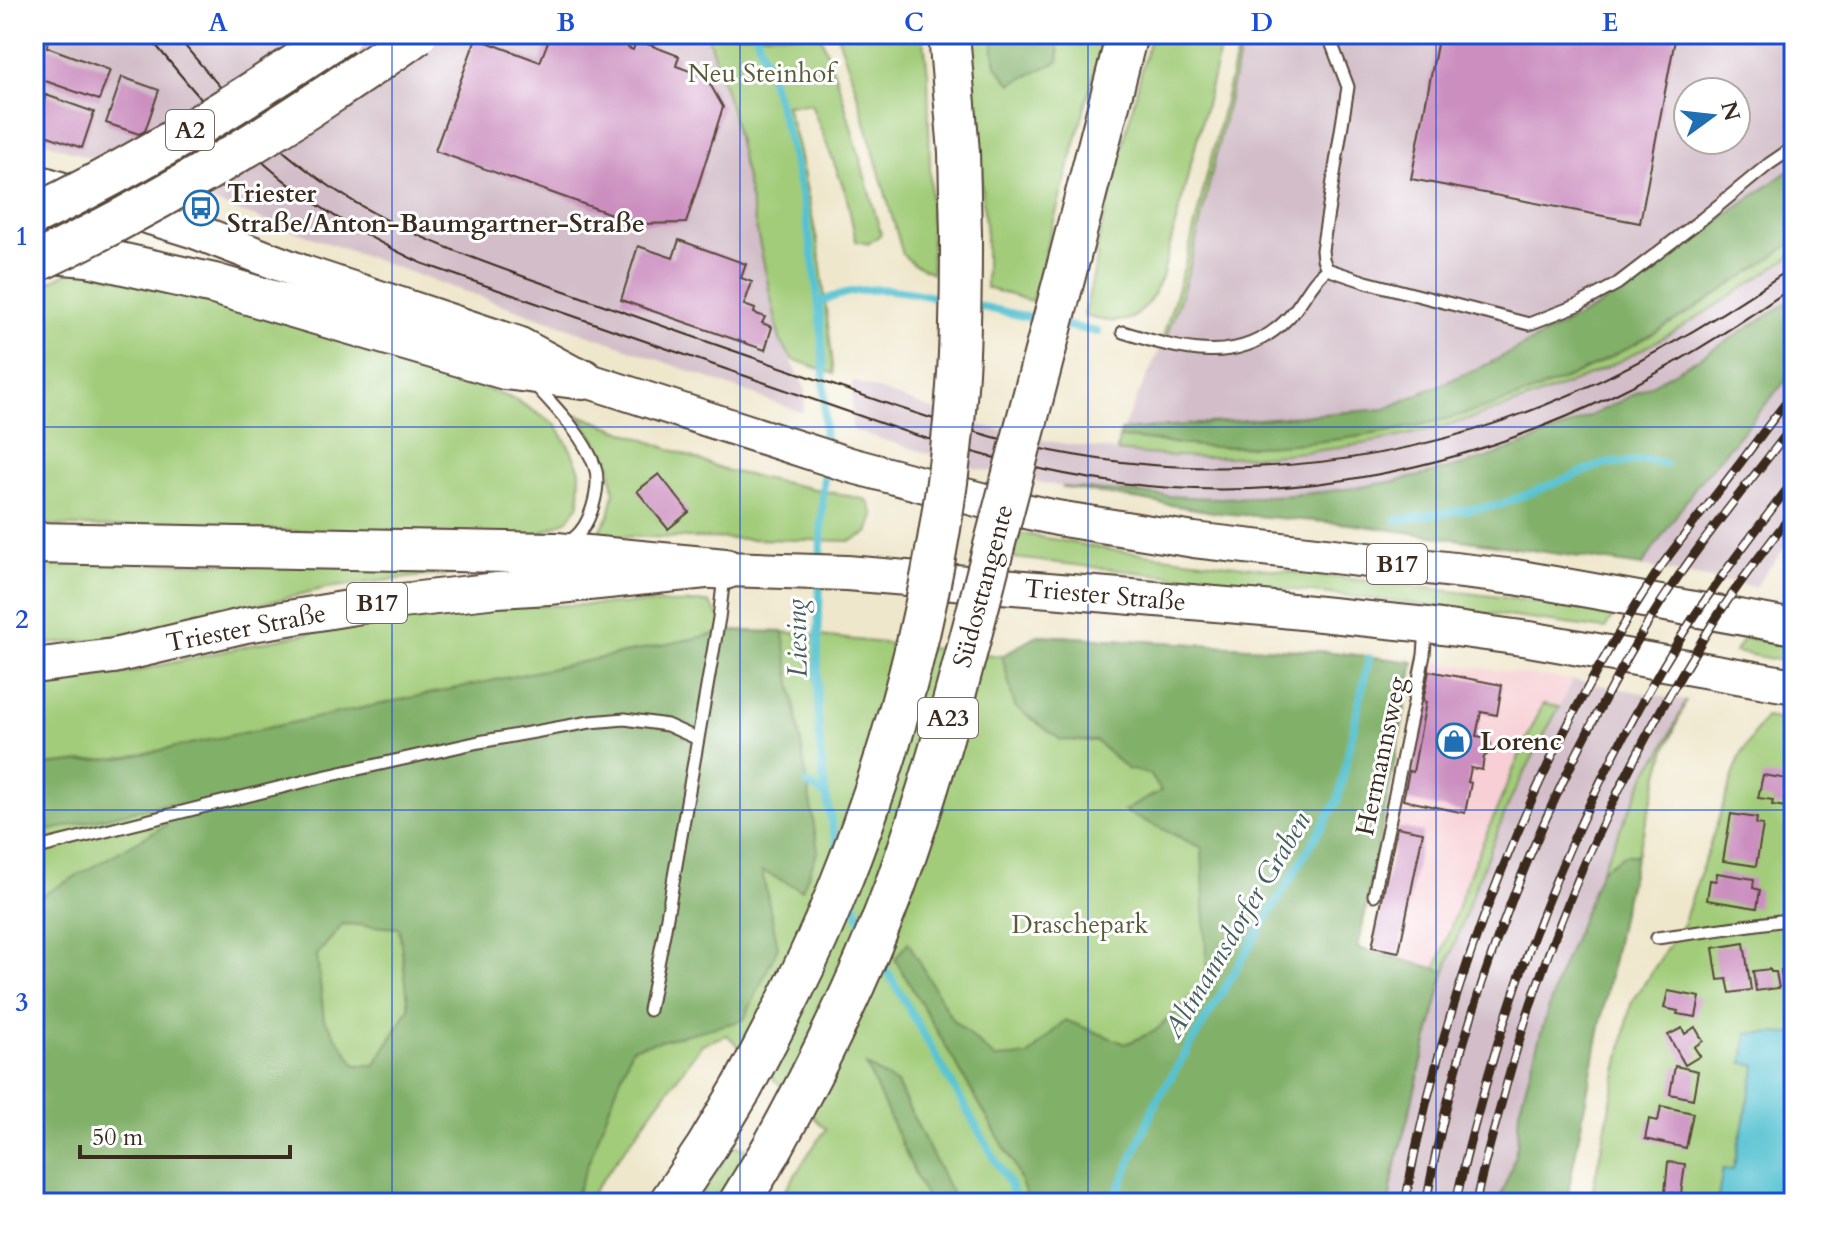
<svg xmlns="http://www.w3.org/2000/svg" width="1828" height="1237" font-family="Cardo,serif">
<style>
.built{fill:#f7cfd4}
.industrial{fill:#d2bdc8;fill-rule:evenodd}
.green{fill:#a2cc79;stroke:#6e7b4c;stroke-width:2}
.forest{fill:#81b069;stroke:#5e6d44;stroke-width:2;fill-rule:evenodd}
.water{fill:#57c2d1;stroke:#497678;stroke-width:2}
.lines{fill:none;stroke-linecap:round;stroke-linejoin:round}
.stream{stroke:#57c2d1;stroke-width:8}
.building{fill:#cb8ebf}
.service-casing{stroke:#564638;stroke-width:15}
.primary-casing{stroke:#564638;stroke-width:38}
.motorway-casing{stroke:#564638;stroke-width:44}
.service{stroke:#fff;stroke-width:11}
.primary{stroke:#fff;stroke-width:34}
.motorway{stroke:#fff;stroke-width:40}
.tram{stroke:#3b2a1e;stroke-width:2}
.rail-casing{stroke:#3b2a1e;stroke-width:9}
.rail{stroke:#fff;stroke-width:6;stroke-dasharray:18;stroke-linecap:butt}
.motorway-bridge-casing{stroke:#564638;stroke-width:44;stroke-linecap:butt}
.motorway-bridge{stroke:#fff;stroke-width:40}
.grid{fill:none;stroke:#1d4ed8;stroke-width:2;stroke-opacity:0.55}
.labels{text-anchor:middle;dominant-baseline:central;stroke-width:6;stroke-linejoin:round;paint-order:stroke}
.shield{fill:#fff;stroke:#766a62;stroke-width:2}
.shield-label{font-size:24px;font-weight:bold;fill:#3b2a1e}
.park-label{font-size:26px;fill:#5a5b39;stroke:#fff}
.poi-label{font-size:26px;font-weight:bold;fill:#3b2a1e;stroke:#fff;text-anchor:start}
.street-label{font-size:26px;fill:#3b2a1e;stroke:#fff}
.water-label{font-size:28px;font-style:italic;fill:#455f5d;stroke:#fff}
.neatline{fill:none;stroke:#1d4ed8;stroke-width:3}
.grid-label{font-size:26px;text-anchor:middle;font-weight:bold;fill:#1d4ed8}
</style>
<rect width="100%" height="100%" fill="#fff"/>
<filter id="ink" filterUnits="userSpaceOnUse"><feTurbulence type="fractalNoise" baseFrequency=".0125" numOctaves="2"/><feDisplacementMap in="SourceGraphic" scale="16" xChannelSelector="R" yChannelSelector="G"/><feConvolveMatrix kernelMatrix="1 2 1 2 8 2 1 2 1" color-interpolation-filters="sRGB"/></filter>
<filter id="wash" filterUnits="userSpaceOnUse"><feTurbulence type="fractalNoise" baseFrequency=".006" numOctaves="4" result="noise"/><feDisplacementMap in="SourceGraphic" scale="32" xChannelSelector="R" yChannelSelector="G"/><feGaussianBlur stdDeviation="1.8" result="paint"/><feColorMatrix in="noise" values="0 0 0 0 0 0 0 0 0 0 0 0 0 0 0 0 0 1.4 0 .05"/><feComposite in="paint" operator="in"/></filter>
<g filter="url(#wash)">
<rect width="100%" height="100%" fill="#efe7cc"/>
<path class="built" d="M1431,662L1573,680L1559,707L1543,704L1469,875L1436,969L1371,952Z"/>
<path class="industrial" d="M34,34H707L731,109L780,339L805,388L804,410L800,412L621,346L420,276L37,139L34,133Z
M1244,34H1794V167L1596,308L1488,364L1385,409L1122,430L1171,325L1191,262ZM1688,92H1736V140H1688Z
M1794,253V298L1700,357L1645,389L1603,410L1526,443L1444,469L1383,483L1297,495L1222,498L1160,496L1062,487L978,469L852,430V381L982,426L1053,442L1117,451L1184,458L1217,457L1308,452L1356,446L1402,437L1502,409L1540,395L1607,366L1704,312Z
M1794,371V535L1755,587L1642,566L1696,486Z
M1573,680L1686,701L1662,751L1649,769L1601,870L1558,978L1519,1110L1517,1146L1511,1169L1498,1203H1389L1393,1176L1445,971L1477,882L1511,798Z"/>
<path class="green" d="M707,34H820L841,91L881,234L868,244L856,241L846,194L811,104L786,105L798,147L819,251L834,374L792,359L780,340L731,109Z
M837,34H923L928,74L932,273L913,264L903,255L854,83Z
M969,34H992L996,66L1059,61L1057,34H1105L1032,301L986,288V236Z
M1151,34H1224L1162,277C1142,319 1131,329 1084,316L1098,255L1095,254Z
M1241,34H1244L1191,262L1180,299L1166,337L1164,333L1187,258Z
M1794,242V254C1734,294 1673,336 1607,367C1455,437 1284,472 1117,451L1119,438C1153,439 1187,447 1221,447C1353,446 1478,418 1598,363C1620,353 1640,339 1661,326C1706,299 1751,272 1794,242Z
M74,269L201,296L394,354L516,400L556,425L571,450L580,471L579,504L568,520L532,537L34,525V290Z
M579,415L728,471L867,500L874,515L868,533L851,541L596,536L609,516L614,493L610,463Z
M1019,533L1111,550L1500,597L1614,614L1605,629L1400,602L1013,558Z
M34,562L466,565L467,573L414,577L326,588L200,619L95,640L34,645Z
M709,602L729,631L783,632L1002,656L1038,635L1331,652L1414,662L1358,948L1436,969L1469,875L1523,747L1543,704L1559,707L1511,798L1477,882L1445,971L1393,1176L1389,1203H778L807,1156L826,1129L727,1035L702,1044L585,1203H34V684L123,674L278,639L370,621L495,607Z
M1744,637L1794,647V663L1735,652Z
M1686,701L1665,752L1637,855H1624L1601,870L1649,769L1662,751Z
M1765,717L1794,722V1203H1590L1631,1004L1683,924L1740,756Z
M734,1145L748,1150L716,1203H696Z"/>
<path class="forest" d="M992,34H1057L1059,61L1011,84L996,66Z
M1794,167V242C1732,285 1670,327 1603,361C1487,420 1352,446 1221,447C1187,447 1153,439 1119,438L1122,430L1385,409L1488,364L1596,308Z
M1794,298V371L1696,486L1642,566L1350,524L1219,513L1062,487C1114,491 1167,498 1219,498C1323,497 1431,481 1528,443C1622,406 1710,354 1794,298Z
M729,631L783,632L818,850L802,890L762,871L778,947L744,1020L632,1048L573,1203H34V900L166,825L168,803L34,834V766L128,757ZM343,924L399,928L409,1008L375,1065H356L324,1019L317,955Z
M1038,635L1331,652L1414,662L1358,948L1445,971L1393,1176L1389,1203H1029L1013,1162L895,959L908,942L952,1019L995,1058L1028,1056L1065,1020L1126,1044L1155,1031L1207,982L1202,848L1124,811L1161,791L1150,774L1127,769L1096,741L1061,740L1015,707L1002,656Z
M1624,855H1637L1622,912L1566,1203H1498L1511,1169L1517,1146L1519,1110L1537,1046L1558,978L1601,870Z
M866,1065L897,1084L956,1203H928Z"/>
<path class="water" d="M1747,1033L1794,1034V1203H1717L1723,1169L1733,1170L1756,1066L1743,1063Z"/>
<g class="lines">
<path class="stream" d="M756,34C803,167 829,308 824,449
M819,303C861,281 904,290 948,300
M973,305L1042,320
M1063,325L1098,332
M1396,520L1500,505L1603,464L1648,460L1665,464
M820,565L824,467
M820,579C817,668 812,760 838,847
M808,784L825,795
M852,895L864,931
M881,960L1011,1187L1017,1203
M1113,1203L1156,1102L1338,800L1369,658"/>
</g>
<g id="blocks">
<path class="building" d="M34,34H48L47,47L110,70L99,100L34,77Z
M551,34H588L599,38L600,34H619L631,38L628,48L633,50L637,40L679,56L676,66L706,77L723,107L686,223L639,224L435,151L476,38L540,62Z
M1439,34H1676L1640,223L1411,179Z
M122,77L159,90L145,131L139,134L106,123Z
M46,95L94,112L82,148L34,131Z
M679,240L746,264L741,278L752,282L744,305L755,309L754,313L765,317L762,323L772,327L765,350L621,300L638,246L673,258Z
M659,474L689,512L668,529L637,491Z
M1429,671L1502,685L1497,715L1481,712L1476,736L1488,738L1491,744L1489,753L1484,757L1482,770L1471,768L1468,782L1471,783L1465,813L1403,800L1409,771L1413,772L1426,702L1423,701Z
M1763,775L1794,780V808L1772,805L1773,800L1758,798Z
M1731,814L1757,818L1756,824L1763,825L1756,866L1723,861Z
M1397,827L1423,832L1399,952L1372,947Z
M1717,873L1754,879L1753,888L1760,890L1757,908L1707,900L1710,880L1716,881Z
M1744,943L1751,990L1730,993L1727,979L1718,980L1713,948Z
M1794,968V989L1784,990L1781,970Z
M1770,969L1771,972H1776L1779,988L1756,991L1753,971Z
M1668,991L1700,997L1696,1017L1677,1014L1678,1011L1664,1008Z
M1695,1027L1703,1041L1694,1047L1700,1056L1685,1065L1668,1035L1682,1028L1685,1034Z
M1675,1066L1698,1071L1693,1099L1670,1094Z
M1661,1106L1693,1113L1686,1148L1645,1139L1649,1119L1658,1121Z
M1668,1162L1685,1164L1681,1194L1665,1192Z"/>
</g>
</g>
<g filter="url(#ink)">
<use href="#blocks" fill-opacity="0" stroke="#564638" stroke-width="2"/>
<g class="lines">
<g class="service-casing">
<path id="service" d="M1328,34L1348,87L1322,250L1323,259L1327,269L1366,282L1529,324L1578,305L1617,284L1702,219L1769,164L1794,147
M1123,332C1181,350 1240,368 1288,318C1303,303 1310,282 1327,269
M535,385C557,409 584,436 595,467C601,485 592,518 580,532C576,537 570,541 565,545
M34,849L318,778L479,742L590,722L625,719L667,725L698,739
M1374,895L1424,655L1426,629
M1657,938L1794,919
M649,1010L664,934L719,618L724,577"/>
</g>
<g class="primary-casing">
<path id="primary" d="M34,181L192,230L304,273L518,344L583,379L850,465L1007,507L1057,518L1194,540L1515,577L1794,627
M34,666L114,656L246,625L367,605L497,590L549,587L725,569L847,573L1263,608L1427,625L1529,639L1794,686"/>
</g>
<g class="motorway-casing">
<path id="motorway" d="M949,34L959,152L961,236
M39,252L88,256L214,284L505,369L583,379
M1068,264L1127,34
M34,543L556,553L725,569
M669,1203L706,1148L742,1088
M739,1203L770,1152"/>
</g>
<use href="#service" class="service"/>
<use href="#primary" class="primary"/>
<use href="#motorway" class="motorway"/>
<path class="tram" d="M147,34C184,80 222,126 266,165C312,206 366,237 421,263L909,433C978,455 1048,474 1120,483C1292,505 1464,469 1618,393C1680,363 1738,325 1794,286
M175,34C213,79 252,127 298,163C373,223 456,253 545,284C593,301 640,318 688,335C753,357 817,380 882,402C930,418 978,434 1028,446C1199,485 1381,471 1545,405C1633,370 1716,320 1794,266"/>
<g class="rail-casing">
<path id="rail" d="M1405,1203C1444,986 1535,755 1658,571C1681,538 1707,507 1731,475C1752,448 1772,419 1794,393
M1426,1203C1457,1032 1516,867 1597,714C1622,666 1649,618 1680,574C1716,522 1756,474 1794,424
M1456,1203C1464,1161 1476,1120 1487,1080C1531,923 1597,770 1684,632C1718,579 1756,530 1794,480
M1476,1203C1483,1163 1496,1125 1506,1086C1549,929 1617,777 1703,639C1730,594 1762,553 1794,511"/>
</g>
<use href="#rail" class="rail"/>
<g class="motorway-bridge-casing">
<path id="motorway-bridge" d="M34,215C140,164 244,100 341,34
M34,263C137,214 236,156 331,93C360,73 389,55 417,34
M742,1088C776,1024 810,960 837,892C902,731 944,560 957,387C961,337 961,287 961,236
M770,1152C817,1067 860,980 894,889C932,785 961,676 988,569C1015,467 1041,365 1068,264"/>
</g>
<use href="#motorway-bridge" class="motorway-bridge"/>
</g>
</g>
<path class="grid" d="M392,34V1203M740,34V1203M1088,34V1203M1436,34V1203M34,427H1794M34,810H1794"/>
<defs>
<g id="bus-ring" transform="scale(1.8)"><circle r="9.5" fill="#fff" stroke="#1f6fb2" stroke-width="1.5"/><path d="M-5-6H5V4H4V6H2V4H-2V6H-4V4H-5ZM-3.5-4V0h7V-4ZM-3.5 1.2v1.5H-2V1.2ZM2 1.2v1.5H3.5V1.2Z" fill="#1f6fb2"/></g>
<g id="shop-ring" transform="scale(1.8)"><circle r="9.5" fill="#fff" stroke="#1f6fb2" stroke-width="1.5"/><path d="M-5-2.5h2.3a2.7 3.5 0 0 1 5.4 0H5L5.5 6h-11ZM-1.5-2.5h3a1.5 2.3 0 0 0-3 0Z" fill="#1f6fb2"/></g>
</defs>
<g fill-rule="evenodd">
<use href="#bus-ring" x="201" y="208"/>
<use href="#shop-ring" x="1454" y="741"/>
</g>
<g class="labels">
<g class="shield">
<rect x="166" y="110" width="48" height="40" rx="6"/>
<rect x="1367" y="544" width="60" height="40" rx="6"/>
<rect x="347" y="583" width="60" height="40" rx="6"/>
<rect x="918" y="698" width="60" height="40" rx="6"/>
</g>
<g class="shield-label">
<text x="190" y="130">A2</text>
<text x="1397" y="564">B17</text>
<text x="377" y="603">B17</text>
<text x="948" y="718">A23</text>
</g>
<g class="park-label">
<text x="761" y="73">Neu Steinhof</text>
<text x="1080" y="924">Draschepark</text>
</g>
<g class="poi-label">
<text x="227" y="193">Triester<tspan x="227" dy="30">Straße/Anton-Baumgartner-Straße</tspan></text>
<text x="1480" y="741">Lorenc</text>
</g>
<g class="street-label">
<text transform="translate(983 586) rotate(-75)">Südosttangente</text>
<text transform="translate(1105 595) rotate(5)">Triester Straße</text>
<text transform="translate(246 628) rotate(-11)">Triester Straße</text>
<text transform="translate(1381 756) rotate(-78)">Hermannsweg</text>
</g>
<g class="water-label">
<text transform="translate(797 638) rotate(-91)">Liesing</text>
<text transform="translate(1237 925) rotate(-59)">Altmannsdorfer Graben</text>
</g>
</g>
<rect width="1828" height="1237" fill="none" stroke="#fff" stroke-width="88"/>
<g transform="translate(1712 116) rotate(75)"><circle r="38" fill="#ffffff" stroke="#b1aaa5" stroke-width="2"/>
<path d="M0-6L14 30L0 20L-14 30Z" fill="#1f6fb2"/>
<text y="-12" font-size="22" font-weight="bold" text-anchor="middle" fill="#3b2a1e">N</text>
</g>
<path d="M80 1145v12h210v-12" fill="none" stroke="#3b2a1e" stroke-width="4"/>
<text x="92" y="1145" font-size="24" fill="#3b2a1e" stroke="#ffffff" stroke-width="6" paint-order="stroke">50 m</text>
<rect x="44" y="44" width="1740" height="1149" class="neatline"/>
<g class="grid-label">
<text x="218" y="31">A</text>
<text x="566" y="31">B</text>
<text x="914" y="31">C</text>
<text x="1262" y="31">D</text>
<text x="1610" y="31">E</text>
<text x="22" y="245">1</text>
<text x="22" y="628">2</text>
<text x="22" y="1011">3</text>
</g>
</svg>
